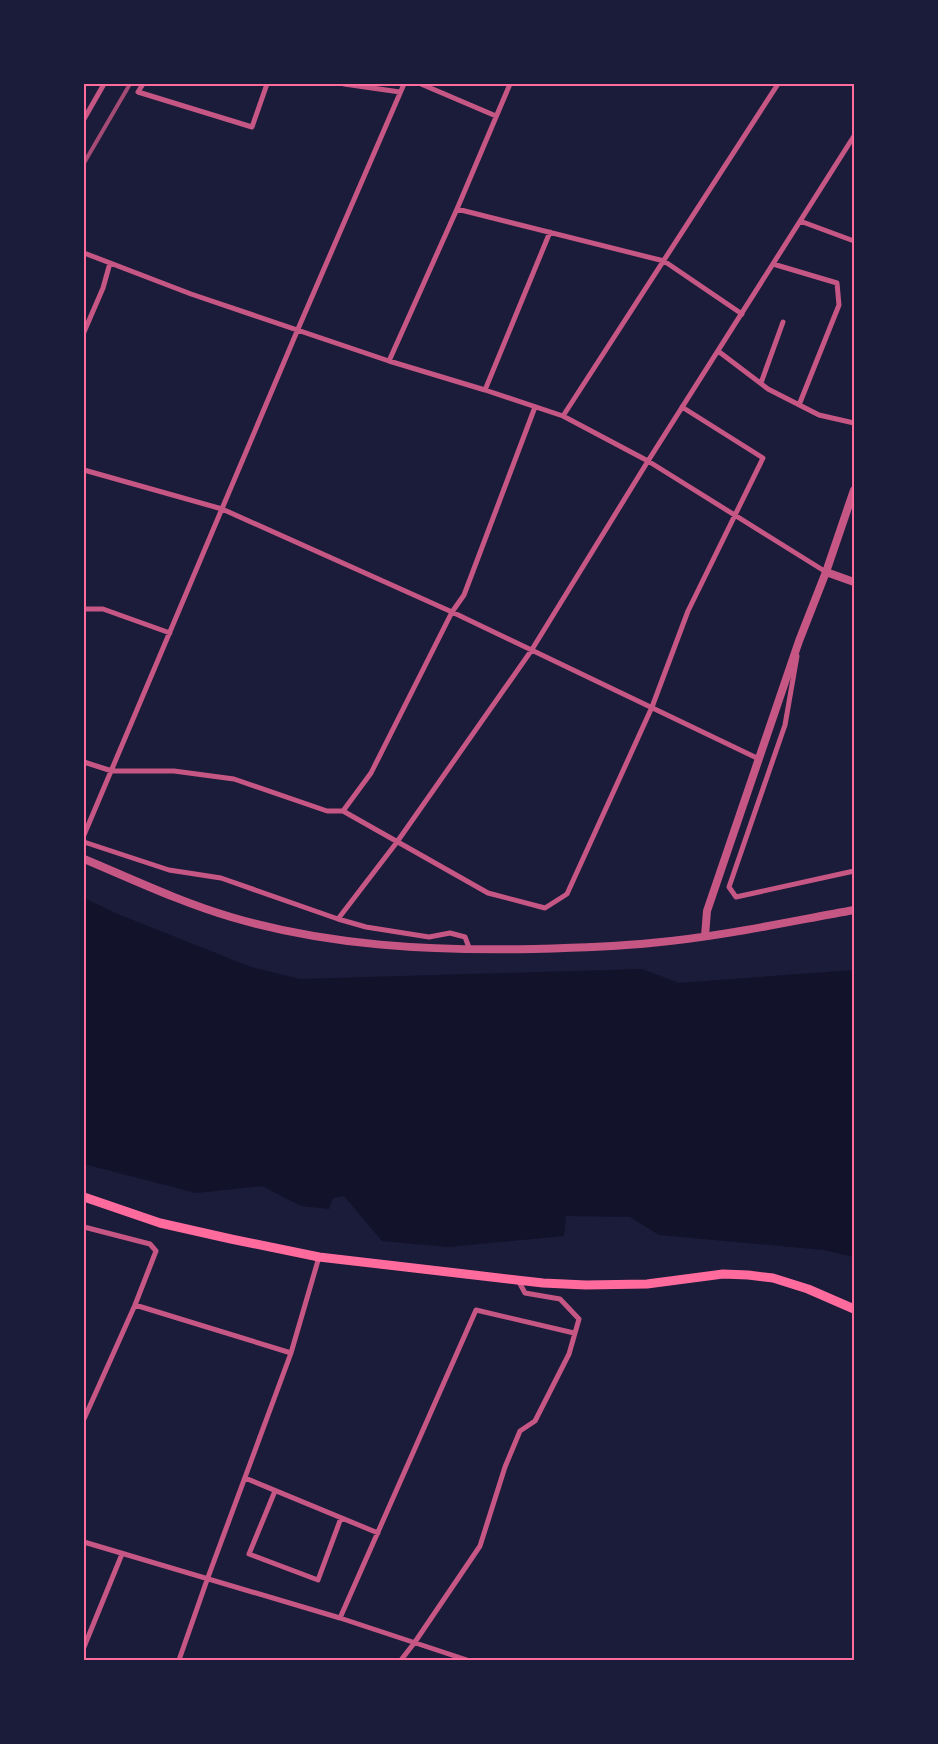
<svg xmlns="http://www.w3.org/2000/svg" width="938" height="1744" font-family="Rubik,sans-serif">
<style>
.water{fill:#12122b}
.lines{fill:none;stroke-linecap:round;stroke-linejoin:round}
.minor{stroke:#c65784;stroke-width:5}
.tertiary{stroke:#c65784;stroke-width:8}
.secondary{stroke:#ff6b9d;stroke-width:9}
.rail{stroke:#a44b75;stroke-width:4}
.neatline{fill:none;stroke:#ff6b9d;stroke-width:2}
</style>
<rect width="100%" height="100%" fill="#1b1b3a"/>
<path class="water" d="M84,898L120,915L251,967L300,979L642,969L679,983L854,970V1257L824,1250L659,1235L630,1217L566,1216L564,1236L448,1247L382,1241L344,1196L333,1198L329,1209L301,1206L262,1186L196,1193L84,1164Z"/>
<g class="lines">
<path class="minor" d="M143,84L138,92L252,127L267,84
M344,84L400,92
M421,84L496,116
M84,119L104,84
M457,209L664,261L742,314
M800,221L854,241
M84,253L191,294L389,361L485,390L563,416L648,461L826,572
M773,264L837,283L839,305L799,405
M84,332L103,288L110,263
M718,351L768,389L819,415L854,423
M389,361L457,209L510,84
M761,383L783,322
M485,390L550,232
M563,416L778,84
M84,470L222,509L452,612L759,759
M84,609H103L170,633
M797,656L785,725L729,887L736,897L854,871
M84,762L112,771H174L234,779L327,811H343L488,893L545,908L567,894L652,707L688,611L763,458L682,407
M343,811L371,773L452,612L464,595L535,407
M84,835L298,329L404,84
M84,842L169,870L221,878L338,919L366,927L429,937L450,933L465,937L470,950
M338,919L397,842L531,651L648,461L854,136
M84,1227L150,1244L156,1251L135,1305L84,1419
M135,1305L291,1353
M245,1478L378,1533
M275,1491L249,1554L318,1580L341,1518
M84,1542L340,1618L467,1660
M340,1618L476,1310L574,1333
M84,1647L122,1554
M179,1660L207,1580L291,1353L319,1257
M401,1660L415,1642L480,1546L505,1467L520,1431L535,1421L569,1354L579,1319L560,1299L525,1293L518,1280"/>
<path class="tertiary" d="M826,572L854,582
M84,859C132,879 180,902 231,917C329,946 431,951 533,949C572,948 612,947 651,943C719,937 787,922 854,910
M705,936L707,911L799,641L826,572L854,490"/>
<path class="secondary" d="M84,1197L160,1223L231,1239L319,1257L543,1283L586,1285L647,1284L723,1274L748,1275L773,1278L808,1289L854,1309"/>
<path class="rail" d="M84,163L130,84"/>
</g>
<rect width="938" height="1744" fill="none" stroke="#1b1b3a" stroke-width="170"/>
<rect x="85" y="85" width="768" height="1574" class="neatline"/>
</svg>
